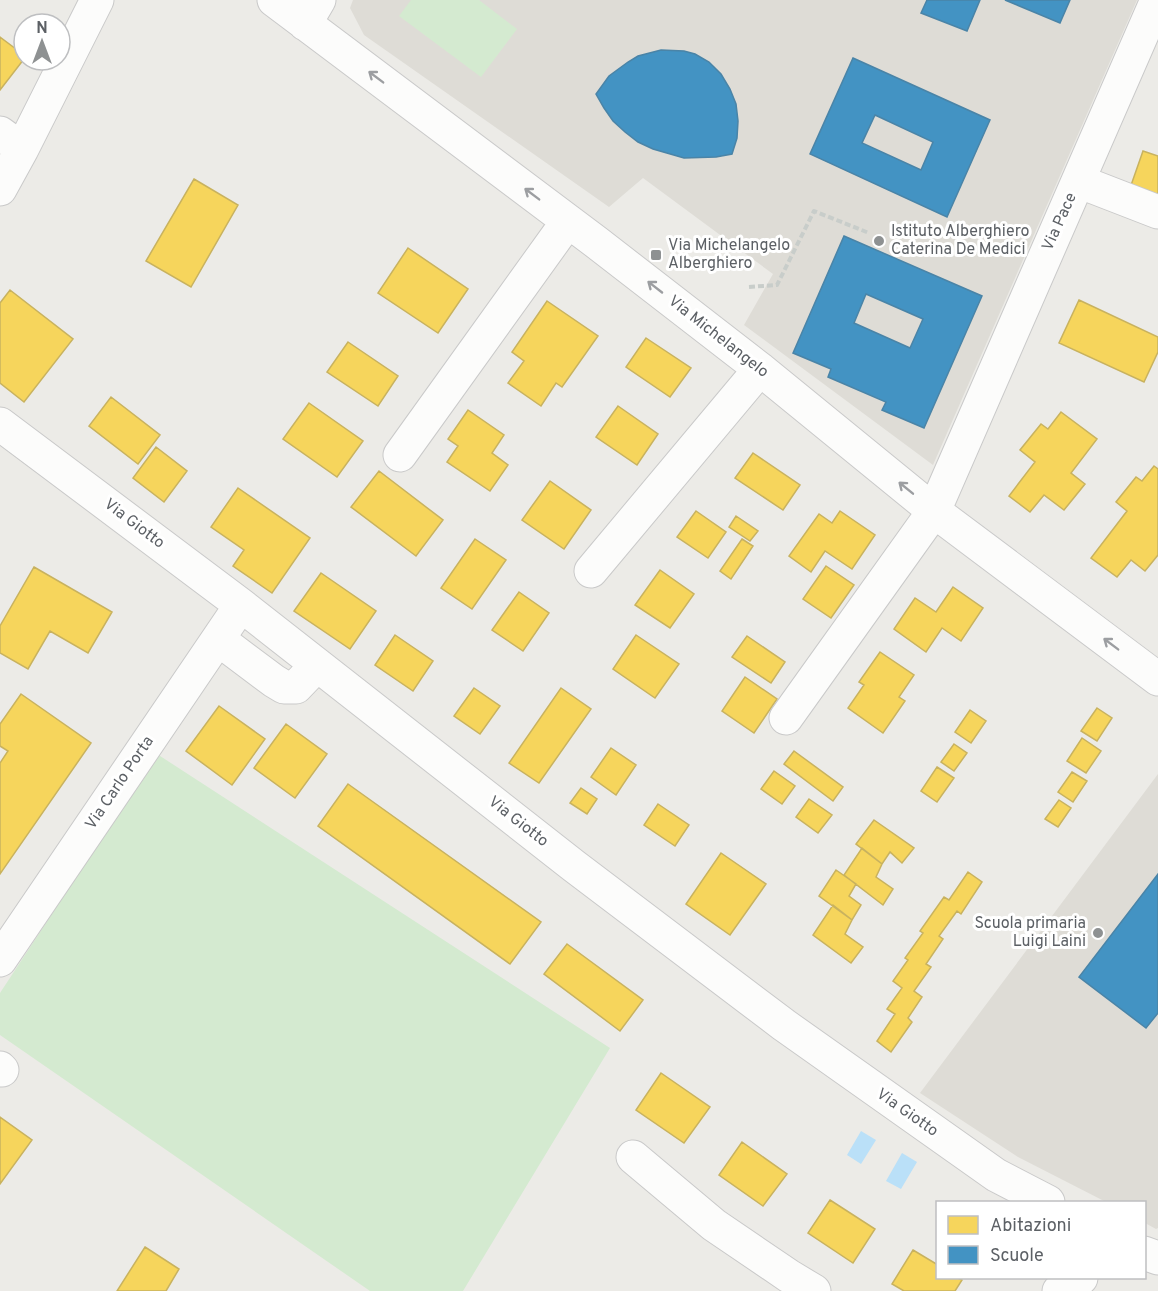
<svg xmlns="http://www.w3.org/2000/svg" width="1158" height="1291" font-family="Overpass,sans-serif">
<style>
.education{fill:#dedcd6}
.green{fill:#d4ead0}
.water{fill:#bae0f8}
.homes{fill:#f6d55c;stroke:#c8b25f;stroke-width:1.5}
.schools{fill:#4393c3;stroke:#4a84a7;stroke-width:1.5;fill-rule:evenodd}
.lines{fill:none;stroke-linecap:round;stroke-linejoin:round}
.minor-casing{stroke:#c9c9c9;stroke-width:35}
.path{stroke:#c8cdca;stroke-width:4;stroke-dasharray:6 3;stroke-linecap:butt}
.minor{stroke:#fcfcfb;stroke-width:33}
.oneway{stroke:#9c9ea1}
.poi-dot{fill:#8e9192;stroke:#fff;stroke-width:2}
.labels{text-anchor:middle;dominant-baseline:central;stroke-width:6;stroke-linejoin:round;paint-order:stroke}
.street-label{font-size:16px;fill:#5c6065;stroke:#fff}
.poi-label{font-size:16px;fill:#5c6065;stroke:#fff;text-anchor:start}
</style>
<rect width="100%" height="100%" fill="#ecebe7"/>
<path class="education" d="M353,0H1137L933,465L744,325L773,274L643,178L609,207L364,35L350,8Z
M1158,774V1228L1156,1229L1145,1223L1144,1202H1106L1018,1157L920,1093Z"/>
<path class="green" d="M411,0H479L517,29L481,77L399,16Z
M157,754L610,1048L463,1291H370L0,1035V993Z"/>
<path class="water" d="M861,1131L876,1140L861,1164L847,1155Z
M902,1153L917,1162L901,1189L886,1181Z"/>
<path class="homes" d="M0,37L24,55V59L0,90Z
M1143,151L1158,156V201L1129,191Z
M194,179L238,205L191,287L146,261Z
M408,248L468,289L438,333L378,293Z
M10,290L73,339L24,402L0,383V303Z
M1079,300L1158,337V352L1144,382L1059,343Z
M547,301L598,336L562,387L556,383L541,406L508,383L524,361L512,352Z
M646,338L691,368L670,397L626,367Z
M348,342L398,376L378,406L327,372Z
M111,397L160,435L138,464L89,426Z
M309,403L363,441L337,477L283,439Z
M618,406L658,434L637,465L596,437Z
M468,410L504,435L492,453L508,465L490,491L447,462L458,446L448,439Z
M1061,412L1097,439L1071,473L1085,484L1064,510L1044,495L1030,512L1009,496L1035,462L1020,450L1041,424L1048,429Z
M156,447L187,471L164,502L133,478Z
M753,453L800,485L783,510L735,478Z
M1154,466L1158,469V555L1145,571L1131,560L1117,577L1091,558L1127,511L1116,502L1136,477L1142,481Z
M379,471L443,520L416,556L351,507Z
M550,481L591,510L564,549L522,520Z
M238,488L310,538L272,593L233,566L244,550L211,527Z
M696,511L726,532L708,558L677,537Z
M840,511L875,535L852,569L825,551L811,572L789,556L819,514L832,523Z
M736,516L758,531L750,541L729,527Z
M475,539L506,560L472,609L441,588Z
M742,539L753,546L731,579L720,571Z
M826,566L854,585L831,618L803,599Z
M34,567L112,612L88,653L50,631L28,669L0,653V626Z
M660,570L694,594L670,628L635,605Z
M321,573L376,611L350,649L294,611Z
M953,587L983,608L961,641L942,628L926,652L894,629L915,598L936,612Z
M519,592L549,613L523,651L492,630Z
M395,635L433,661L413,691L375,665Z
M636,635L679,664L655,698L613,669Z
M747,636L785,662L771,683L732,657Z
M880,652L914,675L899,697L905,701L883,733L848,708L864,685L859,682Z
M745,677L777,699L754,733L722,711Z
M474,688L500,706L480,734L454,716Z
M561,688L591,709L539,783L509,763Z
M21,694L91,743L0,874V763L8,751L0,746V724Z
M219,706L265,739L232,785L186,751Z
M1097,708L1112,718L1097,741L1081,731Z
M970,710L986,721L971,743L955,732Z
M286,724L327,754L295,798L254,768Z
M1082,738L1101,751L1086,773L1067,761Z
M954,744L967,753L954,771L941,762Z
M611,748L636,765L616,795L591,777Z
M794,751L843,787L833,801L784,764Z
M937,767L954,778L937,802L921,791Z
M774,771L795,786L782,804L761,789Z
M1072,772L1087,781L1073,802L1058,792Z
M348,784L541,922L510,964L318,826Z
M581,788L597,799L587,814L570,803Z
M809,799L832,815L818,833L796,817Z
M1059,800L1071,808L1058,827L1045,819Z
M658,804L689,825L675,846L644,825Z
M874,820L914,848L902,863L890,852L882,864L856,844Z
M862,848L882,864L876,877L893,889L883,905L844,875Z
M721,853L766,884L730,935L686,904Z
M836,870L856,884L849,896L861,905L852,920L819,896Z
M968,872L982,882L961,914L957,911L939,936L943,939L926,964L931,967L914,991L922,997L908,1018L912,1022L891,1052L877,1041L895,1014L887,1009L902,988L893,981L908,960L905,958L923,933L920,931L944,897L949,900Z
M833,905L852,920L845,934L863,947L851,963L813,935Z
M567,944L643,1000L620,1031L544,974Z
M661,1073L710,1107L684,1143L636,1110Z
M0,1117L32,1140L0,1184Z
M742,1142L787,1174L763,1206L719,1175Z
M830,1200L875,1229L853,1263L808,1233Z
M145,1247L179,1269L166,1291H117Z
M913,1250L938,1265V1278H958L962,1280L955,1291H904L892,1284Z"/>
<path class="schools" d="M927,0H980L967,31L921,13Z
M1005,0H1070L1060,23Z
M661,50L684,51L695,54L709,62L721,74L730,89L736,104L738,121L737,138L732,154L716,157L684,158L653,149L638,142L625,132L613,121L604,108L596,94L609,76L628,62L638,56Z
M853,58L990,120L947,217L810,154ZM875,115L933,142L921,170L862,143Z
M844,236L982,296L924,428L882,410L886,402L828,377L831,369L793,353ZM866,294L923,319L910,348L854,323Z
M1158,874V1013L1146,1028L1079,977Z"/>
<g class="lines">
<g class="minor-casing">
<path id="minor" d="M274,0L596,242L760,369L934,511L1158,679
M305,24L319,0
M0,133L22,149
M1078,181L1158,212
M0,189L22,149L97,0
M0,424L241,605L574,866L784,1025L996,1175L1048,1202
M400,455L568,221
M591,571L760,369
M218,639L274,681L284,687H296L317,665
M786,718L934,511L1157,0
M0,960L241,605
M0,1068L2,1070
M633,1157L714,1225L789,1276L814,1291
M1144,1253L1158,1258
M1059,1291L1075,1283L1081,1278"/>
</g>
<path class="path" d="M749,287L777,285L814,211L869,233"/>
<use href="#minor" class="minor"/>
</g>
<defs><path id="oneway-shaft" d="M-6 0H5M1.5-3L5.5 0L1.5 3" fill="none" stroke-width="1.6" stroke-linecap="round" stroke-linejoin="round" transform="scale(1.5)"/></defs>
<g class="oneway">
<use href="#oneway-shaft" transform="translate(376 77) rotate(-143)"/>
<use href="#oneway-shaft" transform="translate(532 194) rotate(-143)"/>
<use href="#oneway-shaft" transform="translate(655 287) rotate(-142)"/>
<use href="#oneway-shaft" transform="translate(906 488) rotate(-141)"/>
<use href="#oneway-shaft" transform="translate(1111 644) rotate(-143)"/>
</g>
<g class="poi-dot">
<circle cx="879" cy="241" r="6"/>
<rect x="650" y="249" width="12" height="12" rx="3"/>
<circle cx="1098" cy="933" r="6"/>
</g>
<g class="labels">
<g class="street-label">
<text transform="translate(1060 222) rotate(-66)">Via Pace</text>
<text transform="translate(718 337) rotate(38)">Via Michelangelo</text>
<text transform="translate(134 524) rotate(37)">Via Giotto</text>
<text transform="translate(120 783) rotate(-56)">Via Carlo Porta</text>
<text transform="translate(518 822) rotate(38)">Via Giotto</text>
<text transform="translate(907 1113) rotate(35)">Via Giotto</text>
</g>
<g class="poi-label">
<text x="891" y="232">Istituto Alberghiero<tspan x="891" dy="18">Caterina De Medici</tspan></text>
<text x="668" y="246">Via Michelangelo<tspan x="668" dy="18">Alberghiero</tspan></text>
<text x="1086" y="924" text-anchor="end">Scuola primaria<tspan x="1086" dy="18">Luigi Laini</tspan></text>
</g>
</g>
<rect x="936" y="1201" width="210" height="78" fill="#ffffff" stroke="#bebfc1" stroke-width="1.5"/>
<rect x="948" y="1216" width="30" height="18" fill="#f6d55c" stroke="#bebfc1" stroke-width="1.5"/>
<text x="990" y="1231" font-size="18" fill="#5c6065">Abitazioni</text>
<rect x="948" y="1246" width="30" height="18" fill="#4393c3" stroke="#bebfc1" stroke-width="1.5"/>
<text x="990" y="1261" font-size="18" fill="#5c6065">Scuole</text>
<g transform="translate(42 42)"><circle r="28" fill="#ffffff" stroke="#bebfc1" stroke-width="1.5"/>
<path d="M0-4.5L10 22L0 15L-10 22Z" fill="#8e9192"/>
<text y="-9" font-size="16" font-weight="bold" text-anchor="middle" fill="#5c6065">N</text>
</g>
</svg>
